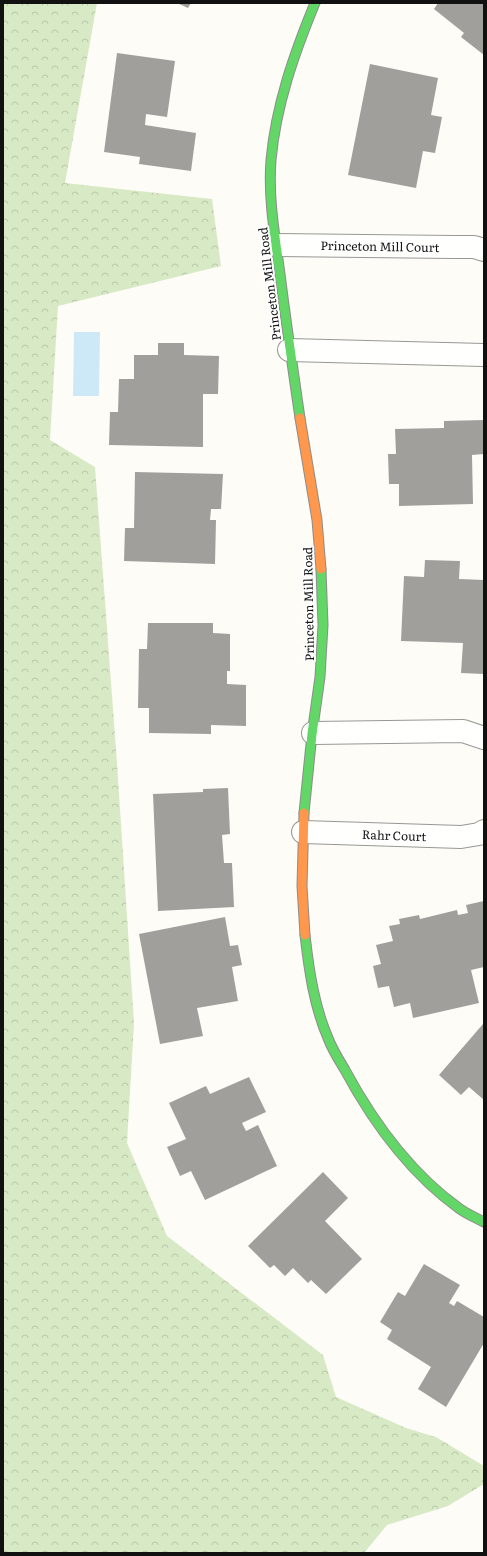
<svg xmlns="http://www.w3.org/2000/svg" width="487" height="1556" font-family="Literata,serif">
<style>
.forest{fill:url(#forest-crowns)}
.water{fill:#cde8f7}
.building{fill:#a19f9c}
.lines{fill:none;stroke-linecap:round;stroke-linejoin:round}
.street-casing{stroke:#979795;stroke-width:24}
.fast-casing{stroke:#8e8d8b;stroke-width:11}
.slow-casing{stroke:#8e8d8b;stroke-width:11}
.street{stroke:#fffffe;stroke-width:22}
.fast{stroke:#63d668;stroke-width:9}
.slow{stroke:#ff974d;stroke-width:9}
.labels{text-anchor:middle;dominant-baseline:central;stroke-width:4;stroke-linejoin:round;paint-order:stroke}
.street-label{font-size:12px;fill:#111;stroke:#fff}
</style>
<defs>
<pattern id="forest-crowns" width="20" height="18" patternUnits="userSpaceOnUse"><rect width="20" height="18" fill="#d8eac5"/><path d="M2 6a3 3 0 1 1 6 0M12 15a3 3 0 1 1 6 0" fill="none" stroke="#b8c8a8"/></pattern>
</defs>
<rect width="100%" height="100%" fill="#fdfcf7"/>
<path class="forest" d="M3,3H97L65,183L212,199L221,266L58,306L50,440L95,467L117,763L134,1023L127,1143L167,1236L323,1355L336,1397L406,1428L436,1437L484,1466V1484L448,1506L387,1525L364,1553H3Z"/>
<path class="water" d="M74,332H100L99,396H73Z"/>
<path class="building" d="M177,3H191L188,8Z
M438,3H484V55L461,37L464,33L434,9Z
M117,53L175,61L167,117L146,114L145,125L196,133L191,171L139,164L140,157L104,152Z
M370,64L438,78L431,115L442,117L435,153L423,151L416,188L348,175Z
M158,343H184V355L219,356L218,394H203V447L109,445L110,412H118L119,379H134V355H158Z
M484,420V454L472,455L473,504L399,506V484H389L388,454H396L395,429L444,428V421Z
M135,472L223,474L221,509H211L210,520H216L215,564L124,561L125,528H134Z
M425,560L460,561L459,579L484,580V674L461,673L463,643L401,641L404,576L424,577Z
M148,623H213V633L230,634V671H227V684L246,685V726L211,725V734L149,733V708H138L139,649H147Z
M228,788L230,834L222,835L224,863H232L234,907L158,911L153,794L203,792V789Z
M484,901V967L471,970L479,1003L413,1018L410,1003L394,1007L389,986L378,988L373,966L381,964L376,945L393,941L389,926L400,924L399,919L419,915L420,919L457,910L458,915L468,913L466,905Z
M225,917L230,946L238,945L242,965L232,967L238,1001L197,1008L203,1036L160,1044L139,934Z
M483,1024L484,1025V1100L469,1087L461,1095L439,1075Z
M249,1077L266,1112L242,1123L246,1131L258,1125L277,1166L205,1200L191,1171L180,1176L167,1147L186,1139L169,1103L206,1086L210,1094Z
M323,1172L348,1198L325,1221L362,1259L326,1294L311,1280L308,1283L293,1268L285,1276L274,1265L270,1268L248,1246Z
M424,1264L460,1285L449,1303L454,1306L457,1301L484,1317V1343L446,1407L418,1389L431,1367L387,1339L392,1330L380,1322L398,1292L405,1296Z"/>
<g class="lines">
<g class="street-casing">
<path id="street" d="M276,245L454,247H474L484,250
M289,350L484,355
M313,733L463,731L484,738
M303,832L461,837L479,834L484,831"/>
</g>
<g class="fast-casing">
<path id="fast" d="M300,418C293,370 286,322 280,274C275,236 268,198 271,160C276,105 294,54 315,3
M304,813L312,734L320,677L323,625L321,569
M305,935C309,970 314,1006 328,1038C332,1049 339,1060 345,1070C373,1122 411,1174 460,1209C467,1214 476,1218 484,1222"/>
</g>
<g class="slow-casing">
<path id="slow" d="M300,418L317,520L321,569
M304,813L302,886L305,935"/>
</g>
<use href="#street" class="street"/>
<use href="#fast" class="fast"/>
<use href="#slow" class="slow"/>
</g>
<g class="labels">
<g class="street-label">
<text transform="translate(380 246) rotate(1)">Princeton Mill Court</text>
<text transform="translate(269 284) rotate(-97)">Princeton Mill Road</text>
<text transform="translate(308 604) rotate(-91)">Princeton Mill Road</text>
<text transform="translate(394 835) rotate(2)">Rahr Court</text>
</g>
</g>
<rect width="487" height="1556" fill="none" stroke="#111111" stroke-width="8"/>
</svg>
